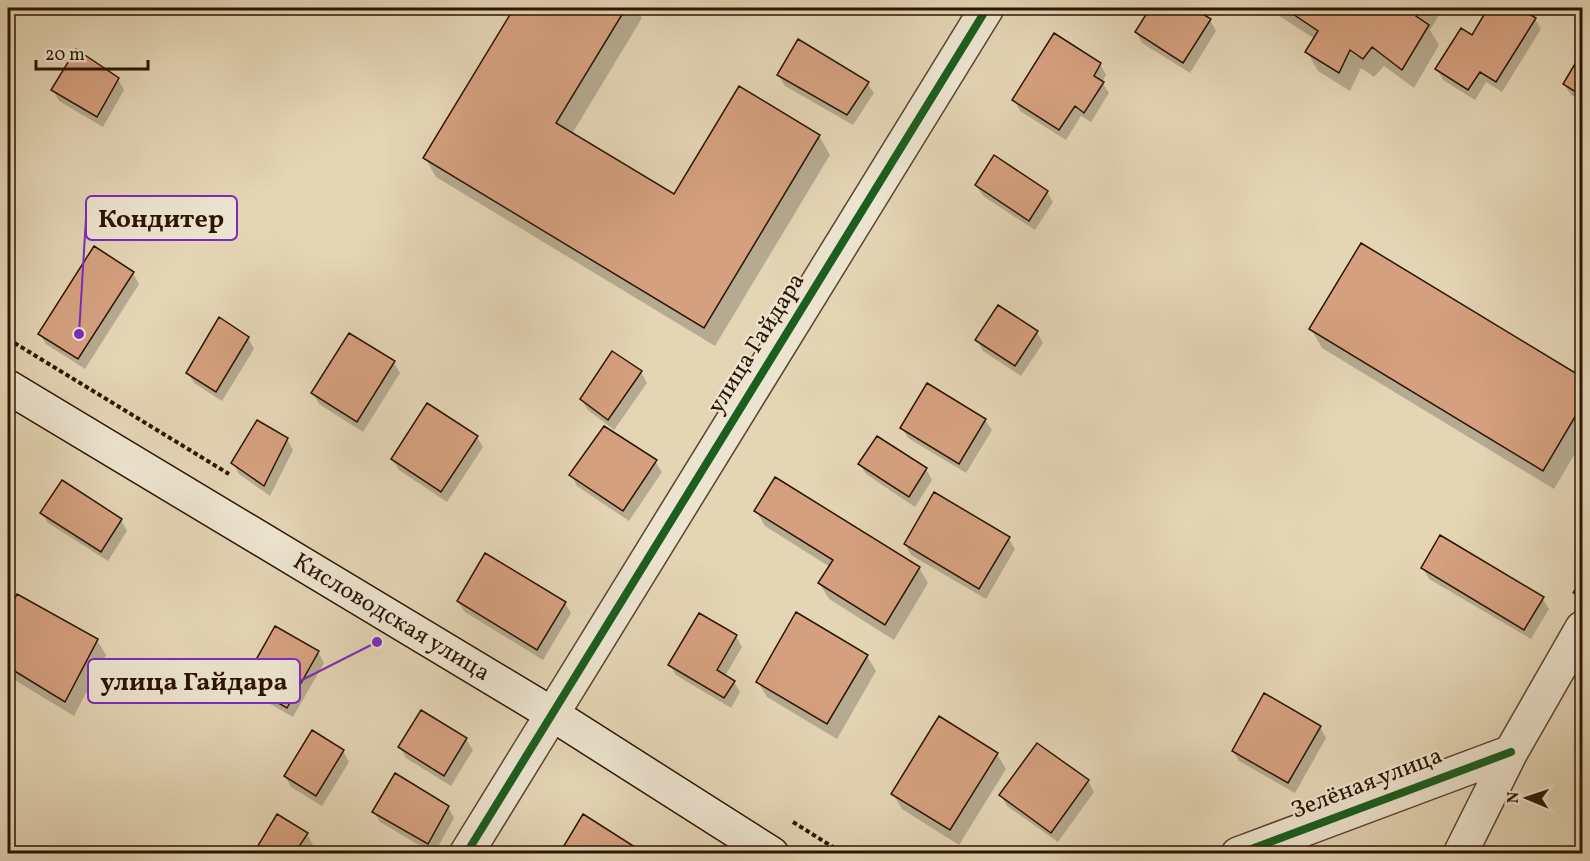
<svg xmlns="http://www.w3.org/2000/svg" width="1590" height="861" font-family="Vollkorn,serif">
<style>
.shadow{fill:#0003}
.building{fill:#d5a07f;stroke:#2c1503;stroke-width:1.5}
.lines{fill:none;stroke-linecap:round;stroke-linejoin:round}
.street-casing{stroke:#5a4530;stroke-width:36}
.secondary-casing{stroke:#2c1503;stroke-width:36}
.path{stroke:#2c1503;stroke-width:4;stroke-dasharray:4.5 3;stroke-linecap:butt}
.street{stroke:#ede4cf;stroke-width:33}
.secondary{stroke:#ede4cf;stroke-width:33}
.cycleway-casing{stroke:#ede4cf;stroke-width:11}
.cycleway{stroke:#1b5e20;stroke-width:8}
.labels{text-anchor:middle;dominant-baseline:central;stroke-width:4.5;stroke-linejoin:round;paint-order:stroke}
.street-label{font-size:24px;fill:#2c1503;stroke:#ede4cf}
.leader{fill:none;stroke:#7b2cbf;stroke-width:2}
.callout-dot{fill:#7b2cbf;stroke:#ede4cf;stroke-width:2}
.callout{fill:#ede4cf;stroke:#7b2cbf;stroke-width:2}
.callout-label{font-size:26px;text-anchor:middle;font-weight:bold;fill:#2c1503}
</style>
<rect width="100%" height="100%" fill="#e4d5b5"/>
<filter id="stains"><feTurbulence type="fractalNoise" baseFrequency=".00333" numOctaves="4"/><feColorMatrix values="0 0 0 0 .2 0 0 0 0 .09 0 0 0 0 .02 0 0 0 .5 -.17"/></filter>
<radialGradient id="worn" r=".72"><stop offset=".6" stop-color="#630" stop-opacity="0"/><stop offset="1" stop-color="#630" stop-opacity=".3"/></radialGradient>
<path class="shadow" d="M516,8H636L642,18L572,134L675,196L819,136L830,155L715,346L436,177L425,158Z
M1152,8H1190L1210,20L1216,31L1190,73L1142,43L1136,32Z
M1267,8H1443L1430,30L1439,45L1414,88L1384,66L1374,77L1361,68L1350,91L1318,71L1307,52L1315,39Z
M1490,8H1516L1535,19L1541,29L1502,92L1486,82L1475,100L1443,80L1437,69L1472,37Z
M1582,55V102L1571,95L1564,84Z
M1100,64L1106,75L1102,82L1109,93L1091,122L1081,116L1066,140L1020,111L1014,100Z
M778,75L867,83L874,93L853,125L785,86Z
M118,79L124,90L103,127L59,101L53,90Z
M976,185L1047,192L1053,202L1035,230L983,196Z
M1362,245L1582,379V442L1554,489L1322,348L1311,329Z
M133,273L139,284L85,369L46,344L40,334Z
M1037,332L1043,343L1021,376L983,351L977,340Z
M248,338L254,349L222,401L194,383L188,373Z
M394,363L400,373L363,432L319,404L313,393Z
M641,372L647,383L614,430L588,410L582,400Z
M985,420L992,430L966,473L908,438L902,428Z
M477,437L483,447L447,502L399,470L392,459Z
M877,438L926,469L932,480L915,507L866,474L860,464Z
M287,439L293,450L270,496L239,474L233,463Z
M655,461L662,472L629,521L577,486L571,475Z
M63,482L121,520L127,531L108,561L48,523L42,513Z
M935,494L1009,539L1015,549L986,599L911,555L905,544Z
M756,511L919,568L928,583L894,640L829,599L820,584L830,567L765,526Z
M1423,568L1542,598L1549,609L1531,639L1429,579Z
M18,596L97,640L106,655L74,716L8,676V616Z
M458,602L565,603L571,613L543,660L465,612Z
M736,636L742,647L725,676L734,682L740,692L731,708L676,675L670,665Z
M318,652L324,663L293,717L251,693L245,683Z
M867,656L876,671L837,739L767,697L758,682Z
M422,712L466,739L473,750L451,786L406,758L400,747Z
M1320,727L1326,738L1295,793L1239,761L1233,751Z
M343,751L349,762L322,806L291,787L285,776Z
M997,754L1006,769L959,845L902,809L893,794Z
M1088,781L1094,792L1058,842L1007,806L1001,795Z
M448,807L454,818L434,854L380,822L374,812Z
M307,834L313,845L307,854H255Z"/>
<path class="building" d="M514,8H626L556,123L674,194L739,86L820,135L704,328L423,158Z
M1150,8H1193L1211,19L1183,63L1135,32Z
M1284,8H1421L1416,16L1429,25L1402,70L1372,47L1363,59L1350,50L1339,73L1305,52L1318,31Z
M1488,8H1519L1536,18L1496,82L1480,72L1468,90L1435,69L1461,28L1472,35Z
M1054,33L1101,63L1094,76L1104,82L1084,113L1075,106L1059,130L1012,100Z
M798,39L869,82L847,115L777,75Z
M76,49L119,78L97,117L51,90Z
M1582,52V96L1563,84Z
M994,155L1048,191L1029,221L975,185Z
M1361,243L1582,377V405L1543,471L1309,329Z
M94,246L134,272L78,359L38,334Z
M998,305L1038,331L1015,366L975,340Z
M219,317L249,337L216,392L186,373Z
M349,333L395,361L357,422L311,393Z
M612,351L642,371L608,420L580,399Z
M927,383L986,419L959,464L900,428Z
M427,403L478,436L441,492L391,459Z
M257,420L288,438L264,486L231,463Z
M604,426L657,460L623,511L569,475Z
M877,436L927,468L909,497L858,464Z
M775,477L920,567L885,625L818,583L833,560L754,511Z
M62,480L122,519L101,552L40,513Z
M934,492L1010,537L979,589L904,544Z
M1440,535L1544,597L1524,630L1421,568Z
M485,553L566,602L537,650L457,601Z
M17,594L98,639L65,702L8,667V612Z
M796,612L868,655L827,724L756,682Z
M699,613L737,635L717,670L735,681L724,698L668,665Z
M275,626L319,651L287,708L243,683Z
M1264,693L1321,726L1288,783L1232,751Z
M421,710L467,738L444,776L398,747Z
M939,716L998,753L950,830L891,794Z
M312,730L344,750L316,796L284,776Z
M1037,743L1089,780L1051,833L999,795Z
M395,773L449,806L428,844L372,812Z
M277,814L308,833L298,848L307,854H253Z
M583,814L646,854H559Z"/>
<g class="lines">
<g class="street-casing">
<path id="street" d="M466,854L987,8
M1238,854L1511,752
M1460,854L1511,752L1582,628"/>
</g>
<g class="secondary-casing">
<path id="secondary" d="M8,387L552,714L772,854"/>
</g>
<path class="path" d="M8,339L229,474
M1574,594L1582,579
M793,822L844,854"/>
<use href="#street" class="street"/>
<use href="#secondary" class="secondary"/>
<g class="cycleway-casing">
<path id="cycleway" d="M466,854L987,8
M1238,854L1511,752"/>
</g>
<use href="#cycleway" class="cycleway"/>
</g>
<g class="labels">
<g class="street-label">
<text transform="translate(757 344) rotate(-58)">улица Гайдара</text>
<text transform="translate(391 618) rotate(31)">Кисловодская улица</text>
<text transform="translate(1367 784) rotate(-21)">Зелёная улица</text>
</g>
</g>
<path class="leader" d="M79 334L86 218M377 642L300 681"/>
<g class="callout-dot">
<circle cx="79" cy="334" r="6"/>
<circle cx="377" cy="642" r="6"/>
</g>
<g class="callout">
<rect x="86" y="196" width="151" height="44" rx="6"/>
<rect x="88" y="659" width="212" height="44" rx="6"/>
</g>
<g class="callout-label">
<text x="161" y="227">Кондитер</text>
<text x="194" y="690">улица Гайдара</text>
</g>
<rect width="1590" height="861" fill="none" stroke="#e4d5b5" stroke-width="30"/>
<rect x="9" y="9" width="1572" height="843" fill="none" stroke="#2c1503" stroke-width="3"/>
<rect x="15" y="15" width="1560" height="831" fill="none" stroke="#2c1503" stroke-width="1.5"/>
<g transform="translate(1527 798) rotate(272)" stroke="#ede4cf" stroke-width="4.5" paint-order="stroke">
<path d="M0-4.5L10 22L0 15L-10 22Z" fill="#2c1503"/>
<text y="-9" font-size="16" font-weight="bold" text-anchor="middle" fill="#2c1503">N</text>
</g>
<path d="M36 60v9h112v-9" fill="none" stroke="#2c1503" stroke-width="3"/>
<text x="45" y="60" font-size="18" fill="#2c1503" stroke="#ede4cf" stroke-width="4.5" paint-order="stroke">20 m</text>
<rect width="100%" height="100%" filter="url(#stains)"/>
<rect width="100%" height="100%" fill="url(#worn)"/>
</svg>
